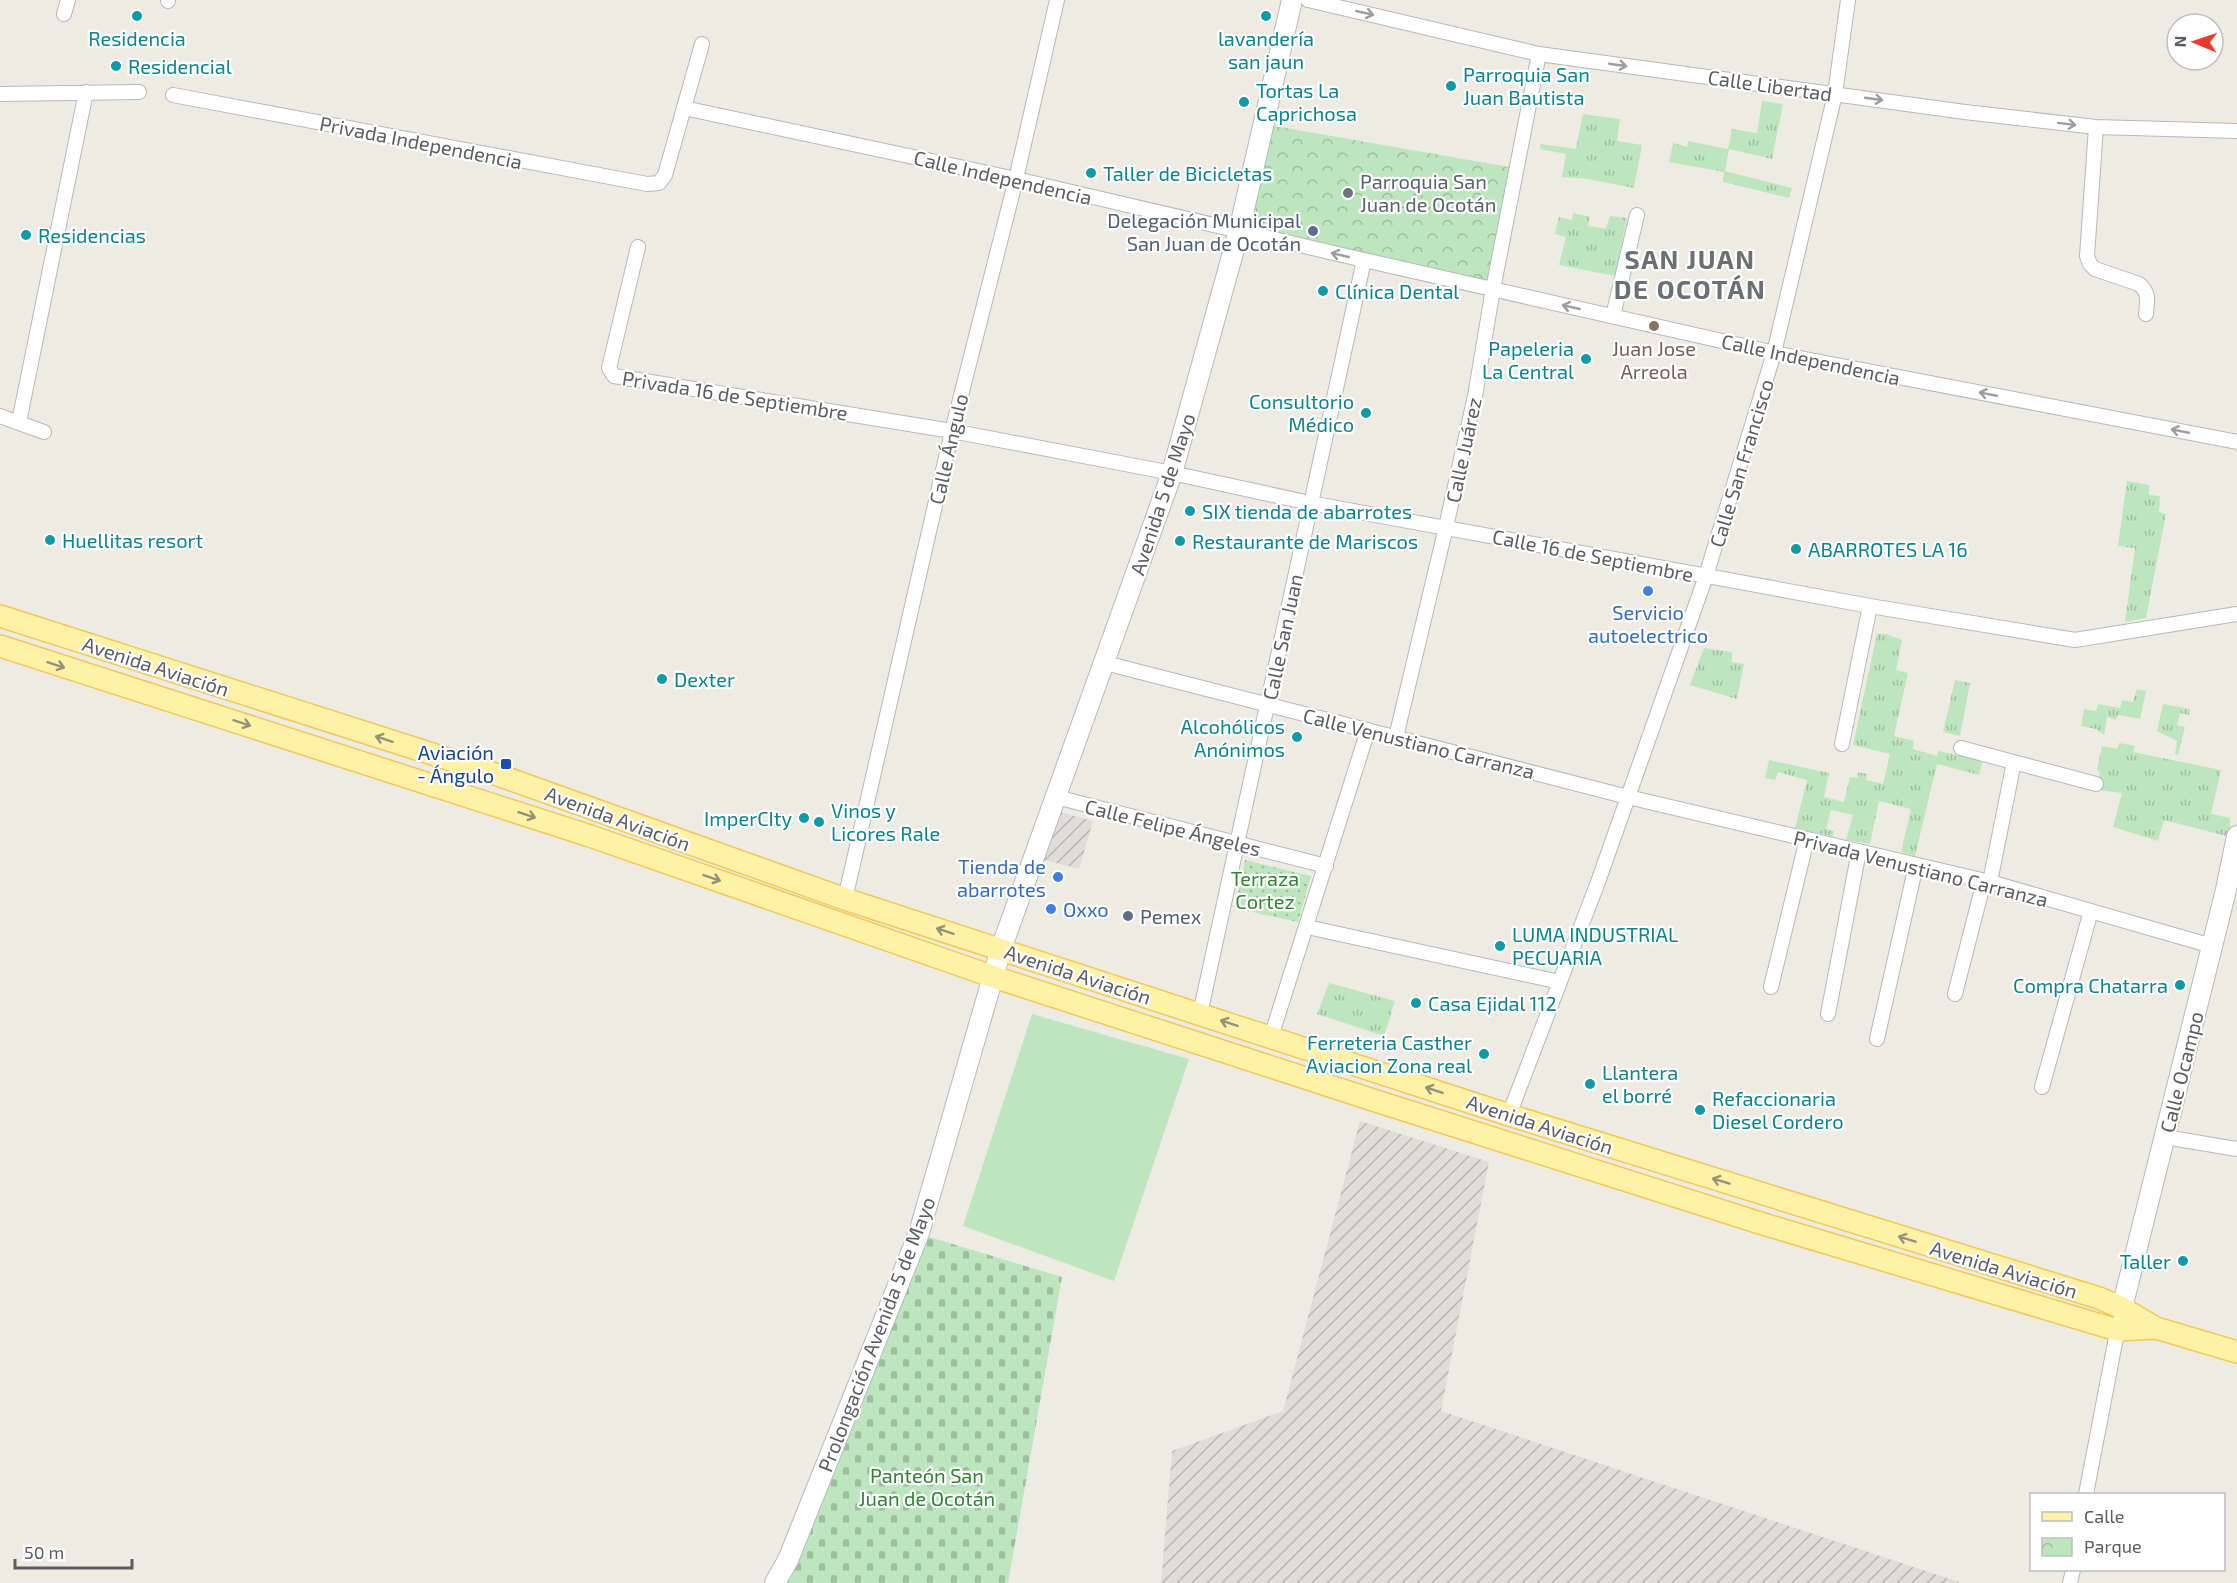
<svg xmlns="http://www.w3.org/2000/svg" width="2237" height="1583" font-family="'Exo 2',sans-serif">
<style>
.industrial{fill:url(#industrial-furrows)}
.grass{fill:url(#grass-tufts)}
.cemetery{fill:url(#cemetery-stones)}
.park{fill:url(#park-crowns)}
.garden{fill:url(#garden-dots)}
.pitch{fill:#bee6be}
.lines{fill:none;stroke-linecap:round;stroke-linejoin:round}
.street-casing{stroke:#b5b8bd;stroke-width:16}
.secondary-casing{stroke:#b6b9bf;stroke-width:22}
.primary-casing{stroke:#f3c856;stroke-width:24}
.street{stroke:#fff;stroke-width:14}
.secondary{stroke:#fff;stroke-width:20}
.primary{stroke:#fff1a6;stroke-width:21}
.oneway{stroke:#9c9ea1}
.oneway2{stroke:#94917a}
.culture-dot{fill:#0f9aa8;stroke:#fff;stroke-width:2}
.worship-dot{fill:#6b7280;stroke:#fff;stroke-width:2}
.service-dot{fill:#5c6f8a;stroke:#fff;stroke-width:2}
.education-dot{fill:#8d6e63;stroke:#fff;stroke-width:2}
.shop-dot{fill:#3f7fe0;stroke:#fff;stroke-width:2}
.transit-dot{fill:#1a4fb4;stroke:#fff;stroke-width:2}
.labels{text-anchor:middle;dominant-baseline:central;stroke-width:4.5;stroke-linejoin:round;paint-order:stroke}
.culture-label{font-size:20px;fill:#0d838f;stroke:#fff;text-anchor:start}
.street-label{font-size:20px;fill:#5a5e63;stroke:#fff}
.worship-label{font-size:20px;fill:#5b616d;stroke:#fff;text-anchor:start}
.service-label{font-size:20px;fill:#4e5e75;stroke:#fff;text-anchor:end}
.education-label{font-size:20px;fill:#785e54;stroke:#fff}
.shop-label{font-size:20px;fill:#366cbe;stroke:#fff}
.transit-label{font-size:20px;fill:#164399;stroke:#fff;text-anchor:end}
.park-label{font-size:20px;fill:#328237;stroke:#fff}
.district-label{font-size:26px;font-weight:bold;letter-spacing:1.5px;fill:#6b7075;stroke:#fff}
</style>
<defs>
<pattern id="industrial-furrows" width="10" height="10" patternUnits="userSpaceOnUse" patternTransform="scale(1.5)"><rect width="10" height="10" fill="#deddd7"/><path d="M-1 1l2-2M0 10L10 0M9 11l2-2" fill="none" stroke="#b7b6b2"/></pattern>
<pattern id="grass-tufts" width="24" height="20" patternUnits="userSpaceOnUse" patternTransform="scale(1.5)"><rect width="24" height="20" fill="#bee6be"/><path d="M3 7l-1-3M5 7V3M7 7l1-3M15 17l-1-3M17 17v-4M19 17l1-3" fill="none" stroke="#9dbe9e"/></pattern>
<pattern id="cemetery-stones" width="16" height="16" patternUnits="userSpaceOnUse" patternTransform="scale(1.5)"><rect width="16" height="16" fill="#bee6be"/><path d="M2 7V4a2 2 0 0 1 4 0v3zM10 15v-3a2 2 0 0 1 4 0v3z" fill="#9dbe9e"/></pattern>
<pattern id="park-crowns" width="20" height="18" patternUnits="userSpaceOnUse" patternTransform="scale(1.5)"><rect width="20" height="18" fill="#bee6be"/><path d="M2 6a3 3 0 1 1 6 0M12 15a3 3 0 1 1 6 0" fill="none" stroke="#9dbe9e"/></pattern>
<pattern id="garden-dots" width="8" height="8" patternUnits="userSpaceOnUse" patternTransform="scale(1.5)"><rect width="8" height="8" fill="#bee6be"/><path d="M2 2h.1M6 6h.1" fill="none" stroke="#9dbe9e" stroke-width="1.8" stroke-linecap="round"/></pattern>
</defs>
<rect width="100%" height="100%" fill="#eeebe2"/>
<path class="industrial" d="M1060,812L1093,821L1079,869L1044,860Z
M1360,1121L1489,1162L1441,1411L1962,1583H1161L1172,1451L1283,1411Z"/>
<path class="grass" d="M1762,101L1783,104L1772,159L1729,149L1725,171L1792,188L1789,198L1723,182L1724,172L1669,162L1673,143L1687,147L1688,141L1728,149L1732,129L1757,133Z
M1583,114L1620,119L1617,141L1642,145L1634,188L1588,179L1562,177L1566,154L1540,149L1541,144L1576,149Z
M1573,213L1590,217L1588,226L1606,229L1610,216L1627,218L1615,276L1559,265L1566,237L1555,234L1559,217L1572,220Z
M2127,481L2149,485V495L2160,496L2159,512L2166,514L2146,618L2125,622L2135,548L2118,546Z
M1877,634H1886L1902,640L1896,670L1908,673L1894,736L1914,741L1913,749L1937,756L1938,751L1983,760L1979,775L1937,764L1915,856L1901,852L1911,809L1879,801L1870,844L1846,840L1853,815L1831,810L1826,829L1834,831L1833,836L1795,829L1807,780L1778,772L1775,780L1765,778L1769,760L1829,773L1824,797L1844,802L1850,777L1857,778L1858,772L1867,774L1866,780L1883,784L1890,754L1853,745Z
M1704,648L1732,652V662L1744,664L1737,699L1690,685Z
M1955,680L1970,683L1960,736L1943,732Z
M2137,689L2146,691L2140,719L2118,715L2116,720L2107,717L2104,735L2096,729L2081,726L2084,709L2096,711L2098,704L2120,708L2122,700L2133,702Z
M2163,704L2190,709L2189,715L2180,713L2177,725L2185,727L2178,755L2175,754L2177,741L2157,731Z
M2119,743L2135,746L2133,752L2221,770L2211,814L2230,818V837L2164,820L2158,841L2113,827L2122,793L2096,790L2100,772L2097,770L2102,746L2117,749Z
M1329,983L1395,1001L1384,1036L1317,1014Z"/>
<path class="cemetery" d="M926,1236L1062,1277L1008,1583H784Z"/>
<path class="park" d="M1268,125L1509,167L1489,284L1246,226Z"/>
<path class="garden" d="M1245,860L1311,876L1298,922L1235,908Z"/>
<path class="pitch" d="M1032,1014L1189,1059L1114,1281L963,1226Z"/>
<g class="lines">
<g class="street-casing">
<path id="street" d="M1308,0L1539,54L1965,112L2096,127L2237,131
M168,1V0
M64,14L68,0
M0,94L139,92
M173,95L647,184L659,183L665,175L702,44
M684,108L1016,179L1364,260L1779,354L2237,442
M2096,127L2087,256L2090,264L2095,269L2139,284C2150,293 2147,302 2146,314
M638,247L609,368L614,376L952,431L1172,473L1310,503L1870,606L2075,640L2237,614
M1613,316L1637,215
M0,416L44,432
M19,422L86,92
M1105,663L1628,797L1990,882L2212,946
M1396,737L1446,527L1475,396L1493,289L1539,54
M1842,744L1870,606
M1961,748L2096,784
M1056,797L1326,866
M1990,882L2014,762
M845,899L952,431L1016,179L1057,0
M1307,927L1560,982
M1771,987L1807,839
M1955,994L1984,881
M1200,1014L1364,260
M1828,1014L1859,851
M1271,1037L1368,730
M1877,1039L1916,865
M2042,1087L2091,911
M1509,1115L1598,882L1706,576L1774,353L1835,94L1848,0
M2165,1137L2237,1149
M2086,1494L2119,1322
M2070,1583L2073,1570"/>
</g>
<g class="secondary-casing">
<path id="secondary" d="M2122,1308L2226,890L2237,836
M775,1583L788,1560L919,1233L1001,949L1172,473L1239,231L1292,0"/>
</g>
<g class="primary-casing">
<path id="primary" d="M0,616L498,775L845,899L1509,1115L2099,1298L2122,1308L2156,1328L2237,1352
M0,646L590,836L994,977L1373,1100L1760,1223L2117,1330L2156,1328"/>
</g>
<use href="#street" class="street"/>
<use href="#secondary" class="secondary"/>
<use href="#primary" class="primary"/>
</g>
<defs><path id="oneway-shaft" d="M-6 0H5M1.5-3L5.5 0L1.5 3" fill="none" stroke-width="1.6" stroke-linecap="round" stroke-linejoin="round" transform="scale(1.5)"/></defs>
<g class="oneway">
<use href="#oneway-shaft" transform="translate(1365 13) rotate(13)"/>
<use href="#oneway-shaft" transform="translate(1618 65) rotate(8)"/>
<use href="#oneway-shaft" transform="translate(1874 99) rotate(8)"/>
<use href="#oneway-shaft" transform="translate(2067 124) rotate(7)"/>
<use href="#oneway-shaft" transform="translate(1340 255) rotate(-167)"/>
<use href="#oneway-shaft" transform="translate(1571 307) rotate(-167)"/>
<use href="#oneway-shaft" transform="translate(1988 394) rotate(-169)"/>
<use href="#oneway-shaft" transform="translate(2180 431) rotate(-169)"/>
</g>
<g class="oneway2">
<use href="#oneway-shaft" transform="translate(56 665) rotate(18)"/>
<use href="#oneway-shaft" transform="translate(242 723) rotate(18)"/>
<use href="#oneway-shaft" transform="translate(384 739) rotate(-162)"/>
<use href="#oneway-shaft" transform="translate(527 815) rotate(18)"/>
<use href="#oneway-shaft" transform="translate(712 878) rotate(19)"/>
<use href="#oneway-shaft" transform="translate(945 931) rotate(-162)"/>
<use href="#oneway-shaft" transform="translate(1229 1023) rotate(-162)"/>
<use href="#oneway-shaft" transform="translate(1434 1090) rotate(-162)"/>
<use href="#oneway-shaft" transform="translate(1721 1181) rotate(-163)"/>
<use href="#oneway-shaft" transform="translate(1907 1239) rotate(-163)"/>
</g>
<g class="culture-dot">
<circle cx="137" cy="16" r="6"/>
<circle cx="1266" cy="16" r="6"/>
<circle cx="116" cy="66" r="6"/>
<circle cx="1451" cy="86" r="6"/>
<circle cx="1244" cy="102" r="6"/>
<circle cx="1091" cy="173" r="6"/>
<circle cx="26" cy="235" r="6"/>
<circle cx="1323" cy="291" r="6"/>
<circle cx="1586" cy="359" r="6"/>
<circle cx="1366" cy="413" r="6"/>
<circle cx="1190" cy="511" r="6"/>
<circle cx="50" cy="540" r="6"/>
<circle cx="1180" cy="541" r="6"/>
<circle cx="1796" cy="549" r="6"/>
<circle cx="662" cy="679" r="6"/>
<circle cx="1297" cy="737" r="6"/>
<circle cx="804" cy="818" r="6"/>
<circle cx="819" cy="822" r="6"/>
<circle cx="1500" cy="946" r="6"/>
<circle cx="2180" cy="985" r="6"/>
<circle cx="1416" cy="1003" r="6"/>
<circle cx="1484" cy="1054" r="6"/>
<circle cx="1590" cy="1084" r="6"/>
<circle cx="1700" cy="1110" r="6"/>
<circle cx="2183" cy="1261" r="6"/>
</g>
<circle class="worship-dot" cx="1348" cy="193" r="6"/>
<g class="service-dot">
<circle cx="1313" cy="231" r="6"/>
<circle cx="1128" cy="916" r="6"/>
</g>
<circle class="education-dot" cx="1654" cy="326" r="6"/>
<g class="shop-dot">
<circle cx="1648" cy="591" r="6"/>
<circle cx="1058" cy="877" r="6"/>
<circle cx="1051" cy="909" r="6"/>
</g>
<rect class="transit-dot" x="500" y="758" width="12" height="12" rx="3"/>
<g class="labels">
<g class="culture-label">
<text x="137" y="38" text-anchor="middle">Residencia</text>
<text x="1266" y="38" text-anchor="middle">lavandería<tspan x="1266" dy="23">san jaun</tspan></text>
<text x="128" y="66">Residencial</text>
<text x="1463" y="74">Parroquia San<tspan x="1463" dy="23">Juan Bautista</tspan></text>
<text x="1256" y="90">Tortas La<tspan x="1256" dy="23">Caprichosa</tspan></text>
<text x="1103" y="173">Taller de Bicicletas</text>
<text x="38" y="235">Residencias</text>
<text x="1335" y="291">Clínica Dental</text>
<text x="1574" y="348" text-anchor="end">Papeleria<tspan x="1574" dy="23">La Central</tspan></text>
<text x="1354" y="401" text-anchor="end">Consultorio<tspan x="1354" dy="23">Médico</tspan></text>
<text x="1202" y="511">SIX tienda de abarrotes</text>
<text x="62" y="540">Huellitas resort</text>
<text x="1192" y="541">Restaurante de Mariscos</text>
<text x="1808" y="549">ABARROTES LA 16</text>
<text x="674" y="679">Dexter</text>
<text x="1285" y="726" text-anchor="end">Alcohólicos<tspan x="1285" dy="23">Anónimos</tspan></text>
<text x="831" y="810">Vinos y<tspan x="831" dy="23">Licores Rale</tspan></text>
<text x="792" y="818" text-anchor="end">ImperCIty</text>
<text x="1512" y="934">LUMA INDUSTRIAL<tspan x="1512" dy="23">PECUARIA</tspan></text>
<text x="2168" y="985" text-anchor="end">Compra Chatarra</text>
<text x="1428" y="1003">Casa Ejidal 112</text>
<text x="1472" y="1042" text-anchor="end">Ferreteria Casther<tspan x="1472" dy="23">Aviacion Zona real</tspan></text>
<text x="1602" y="1072">Llantera<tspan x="1602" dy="23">el borré</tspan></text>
<text x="1712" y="1098">Refaccionaria<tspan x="1712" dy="23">Diesel Cordero</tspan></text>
<text x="2171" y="1261" text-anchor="end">Taller</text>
</g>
<g class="street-label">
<text transform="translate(1770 85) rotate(8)">Calle Libertad</text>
<text transform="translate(421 142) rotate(11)">Privada Independencia</text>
<text transform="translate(1003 177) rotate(13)">Calle Independencia</text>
<text transform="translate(1811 359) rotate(12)">Calle Independencia</text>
<text transform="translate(735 395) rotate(9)">Privada 16 de Septiembre</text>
<text transform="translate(948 449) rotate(-77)">Calle Ángulo</text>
<text transform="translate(1463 450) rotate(-78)">Calle Juárez</text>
<text transform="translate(1741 463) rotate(-73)">Calle San Francisco</text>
<text transform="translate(1162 494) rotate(-72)">Avenida 5 de Mayo</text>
<text transform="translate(1593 555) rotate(11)">Calle 16 de Septiembre</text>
<text transform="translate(1282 637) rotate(-78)">Calle San Juan</text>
<text transform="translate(156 666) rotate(18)">Avenida Aviación</text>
<text transform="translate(1419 743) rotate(14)">Calle Venustiano Carranza</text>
<text transform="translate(618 818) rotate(20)">Avenida Aviación</text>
<text transform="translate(1173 827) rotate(14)">Calle Felipe Ángeles</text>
<text transform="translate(1921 868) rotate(14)">Privada Venustiano Carranza</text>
<text transform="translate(1078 974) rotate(18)">Avenida Aviación</text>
<text transform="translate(2181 1072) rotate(-76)">Calle Ocampo</text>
<text transform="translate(1540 1124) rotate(18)">Avenida Aviación</text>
<text transform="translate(2004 1269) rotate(17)">Avenida Aviación</text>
<text transform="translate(876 1334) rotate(-69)">Prolongación Avenida 5 de Mayo</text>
</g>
<g class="worship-label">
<text x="1360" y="181">Parroquia San<tspan x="1360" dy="23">Juan de Ocotán</tspan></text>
</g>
<g class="service-label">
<text x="1301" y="220">Delegación Municipal<tspan x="1301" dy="23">San Juan de Ocotán</tspan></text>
<text x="1140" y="916" text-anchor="start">Pemex</text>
</g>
<g class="education-label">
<text x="1654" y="348">Juan Jose<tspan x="1654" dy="23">Arreola</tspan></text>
</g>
<g class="shop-label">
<text x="1648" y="612">Servicio<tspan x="1648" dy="23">autoelectrico</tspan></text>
<text x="1046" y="866" text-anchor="end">Tienda de<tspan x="1046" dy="23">abarrotes</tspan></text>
<text x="1063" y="909" text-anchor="start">Oxxo</text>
</g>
<g class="transit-label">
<text x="494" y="752">Aviación<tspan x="494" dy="23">- Ángulo</tspan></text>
</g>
<g class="park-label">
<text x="1265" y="878">Terraza<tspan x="1265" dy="23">Cortez</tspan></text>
<text x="927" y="1475">Panteón San<tspan x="927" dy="23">Juan de Ocotán</tspan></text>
</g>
<g class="district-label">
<text x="1690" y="258">SAN JUAN<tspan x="1690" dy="30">DE OCOTÁN</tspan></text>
</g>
</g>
<rect x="2030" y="1493" width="195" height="78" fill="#ffffff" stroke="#bdbfc1" stroke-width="1.5"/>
<rect x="2042" y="1512" width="30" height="9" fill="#fff1a6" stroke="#bdbfc1" stroke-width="1.5"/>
<text x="2084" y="1523" font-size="18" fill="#5a5e63">Calle</text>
<rect x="2042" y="1538" width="30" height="18" fill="url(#park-crowns)" stroke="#bdbfc1" stroke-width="1.5"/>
<text x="2084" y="1553" font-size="18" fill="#5a5e63">Parque</text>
<g transform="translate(2195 42) rotate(272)"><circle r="28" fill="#ffffff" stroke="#bdbfc1" stroke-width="1.5"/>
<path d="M0-4.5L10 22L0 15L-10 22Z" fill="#eb3b2a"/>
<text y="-9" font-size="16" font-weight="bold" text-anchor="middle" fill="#5a5e63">N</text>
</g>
<path d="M15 1559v9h117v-9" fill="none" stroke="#5a5e63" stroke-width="3"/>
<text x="24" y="1559" font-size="18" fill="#5a5e63" stroke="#ffffff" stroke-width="4.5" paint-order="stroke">50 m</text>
</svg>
